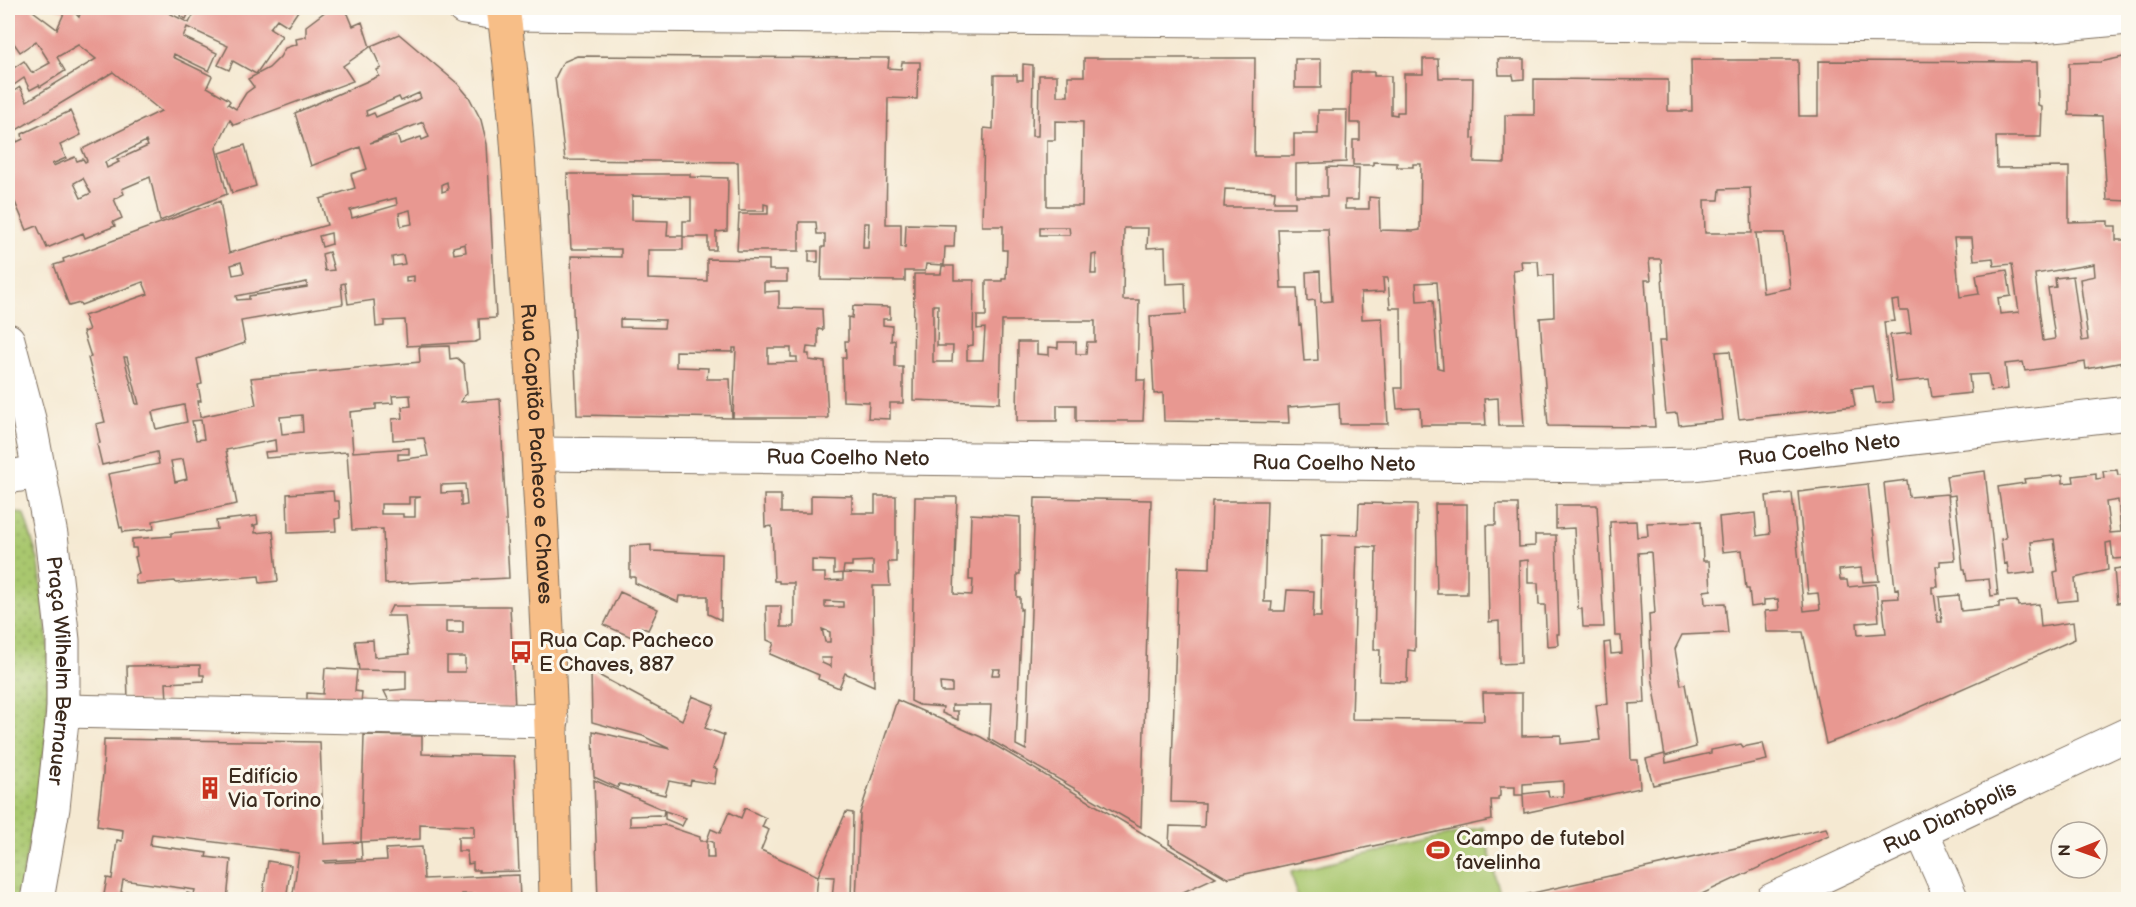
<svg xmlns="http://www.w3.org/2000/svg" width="2136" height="907" font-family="'Balsamiq Sans',sans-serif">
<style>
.park{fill:url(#park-dots);stroke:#727846;stroke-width:1.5}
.garden{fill:#a9c76e;stroke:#727846;stroke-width:1.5}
.building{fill:#e89891;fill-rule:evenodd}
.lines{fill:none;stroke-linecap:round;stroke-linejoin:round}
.minor-casing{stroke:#7c6d5d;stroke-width:35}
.major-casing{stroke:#7c6d5d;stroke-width:35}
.minor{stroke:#fff;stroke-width:33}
.major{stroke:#f7be87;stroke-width:33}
.labels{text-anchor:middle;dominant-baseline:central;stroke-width:6;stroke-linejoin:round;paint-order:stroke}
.street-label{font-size:21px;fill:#3b2a1e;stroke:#fbf7ec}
.poi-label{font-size:21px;fill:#3b2a1e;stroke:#fbf7ec;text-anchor:start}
</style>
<defs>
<pattern id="park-dots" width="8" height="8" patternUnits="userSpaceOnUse" patternTransform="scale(1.5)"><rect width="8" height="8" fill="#a9c76e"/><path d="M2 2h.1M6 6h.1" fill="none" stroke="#8ba25a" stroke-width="1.8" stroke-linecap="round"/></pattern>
</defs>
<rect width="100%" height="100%" fill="#fbf7ec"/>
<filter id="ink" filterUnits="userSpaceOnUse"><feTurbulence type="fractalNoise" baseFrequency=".0167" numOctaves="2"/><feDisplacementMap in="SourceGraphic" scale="12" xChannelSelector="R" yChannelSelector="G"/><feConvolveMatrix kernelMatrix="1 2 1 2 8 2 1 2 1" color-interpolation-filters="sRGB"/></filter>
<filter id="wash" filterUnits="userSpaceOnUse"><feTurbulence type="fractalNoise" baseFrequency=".008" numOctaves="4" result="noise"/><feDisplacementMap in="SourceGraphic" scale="24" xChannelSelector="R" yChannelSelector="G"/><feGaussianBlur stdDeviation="1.35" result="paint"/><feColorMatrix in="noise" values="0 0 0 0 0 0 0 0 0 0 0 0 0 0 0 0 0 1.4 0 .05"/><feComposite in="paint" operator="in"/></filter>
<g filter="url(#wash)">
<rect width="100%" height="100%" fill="#f5e9d2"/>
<path class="park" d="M8,510L24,514L39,563L49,651L47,740L19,899L8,900Z"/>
<path class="garden" d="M1483,827L1500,894L1473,900L1298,899L1291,872Z"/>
<g id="blocks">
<path class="building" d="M8,8H34L33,11L57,29L65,11L54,8H77L75,13L79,17L82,8H172L169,13L189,23L197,8H219L227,11L229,8H300L288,26L277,19L270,28L282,36L256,74L233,61L229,70L218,65L228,46L187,27L183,37L217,53L209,71L174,54L173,57L212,76L207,87L228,99L230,101L228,104L236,109L246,93L254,87L248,79L269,68L280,57L285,48L297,44L296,39L306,37V26L326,11L341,10L348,14L353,26L362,22L370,47L343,66L353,81L234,125L230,120L216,148L227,194L160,221L150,177L122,189L124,194L114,199L122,218L113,222L115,226L85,238L83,233L47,248L37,226L27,230L8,186V95L20,87L27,101L96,59L78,45L57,57L65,71L40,87L39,85L30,90L24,78L8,89V72L24,61L32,73L50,63L36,41L20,52L11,39L8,41ZM113,72L161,111L82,149L87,161L85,162L83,159L77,161L75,157L53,166L52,164L66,158L60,145L81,135L70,111L22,134L23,139L17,142L13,132ZM146,141L148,146L117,160L119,162L107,168L105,162ZM83,178L91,193L81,198L74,183Z
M184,8H191L186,19L180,16Z
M399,34L458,84L469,97L481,120L487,144L496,318L479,319L480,340L475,342L407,346L405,320L384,321V326L376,327L374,300L348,304L345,283L341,284L343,304L241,321L245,343L197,359L202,384L198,385L201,401H198L200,417L256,405L251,378L420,362L419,347L449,346L450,359L457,358L464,364L467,394L464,396L461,402L500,399L509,578L385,584L383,529L352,530L347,452L266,458L265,452L276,451L275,440L226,450L237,504L153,521L154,529L123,532L122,527L120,528L108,474L159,464L157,452L102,465L97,444L100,443L96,424L105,422L88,358L91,357L83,332L89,330L84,316L148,294L143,282L81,305L80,303L69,306L54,265L64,262L63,259L220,201L229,253L327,225L320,199L355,188L351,174L367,169L360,147L311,166L295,113L379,76L377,70L381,68L371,46ZM419,93L421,98L376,117L374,113L367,116L366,111L399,97L401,101ZM423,122L429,137L422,140L421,137L400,144L397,136L370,143ZM447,182L448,190L442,192V184ZM396,198L397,205L352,218L350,210ZM410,210L412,224L401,226L399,213ZM331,233L332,244L322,247L319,236ZM465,244L466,252L454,254L453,247ZM329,252L334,270L325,271L322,254ZM403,255L405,264L393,266L392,257ZM241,262L244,273L233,275L231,265ZM414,276V281L406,282V277ZM307,282V287L249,296V299L237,300L236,296ZM124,357H127L139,404H136ZM410,395L411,406L402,407L403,418L392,419L393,440L424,438L428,456L398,460V454H409V448L353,452L350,412L376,409V404L393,403L392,396ZM184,405L187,422L156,429L152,412ZM302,415L303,432L282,434L280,417ZM201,420L204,439L196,440L192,421ZM183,459L187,479L175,482L171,461ZM465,484L467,505L461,506V492L441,493V485ZM409,497H421L415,498V517H403V514H381V504H409Z
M577,56L889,58L888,68L901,69L902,62H920V69H918L917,99L888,98L886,224H901V247L905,248L906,224L955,225L954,247H945L944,265L926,264L925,271H905V281L821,280L822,247H825V234H817L816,222H799V251H737L739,214H768V205L764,204V211H739L738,162L565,160L555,78L563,62ZM864,223H869L868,248H863Z
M2128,56V201L2107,200L2102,116L2069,115V63L2100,62Z
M1084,58H1255L1254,156H1294V134H1318V110H1347L1346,162L1296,164V196H1327V167L1359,168L1358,200H1345V209H1369V197L1379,198L1380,230L1413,231L1420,230L1421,164H1413V167H1397V163L1373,162V165H1353V140H1360V123H1350L1351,72H1374V76H1391V114L1397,115V112H1404V74H1423V59H1438L1439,78H1473L1472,139L1475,138L1474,162L1505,163V115H1534V79L1668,80V111H1692L1691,60H1798L1799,116H1818V61L2037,62L2038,106L2042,107L2041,137H1996L1997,168L2069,167V222L2108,221V226H2116V240H2128V375L2126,376L2124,362L2086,369L2085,362L2025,371L2023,362L2005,364L2008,389L1991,391L1988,374L1969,375L1971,393L1932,397L1929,379L1896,382L1890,335L1911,333L1908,311H1900L1899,300L1892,301L1895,321L1884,322L1893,402L1876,403L1873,386L1852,388L1855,406L1739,419L1730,351L1716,352L1723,420L1679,425L1677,413L1666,414L1659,341H1666L1661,259H1649L1651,280H1645L1655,427L1548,426L1540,318L1554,317L1553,275L1539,276L1538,261H1521L1522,269L1513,270L1524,426H1499L1498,398L1484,399L1486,425H1421L1420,408L1397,409L1395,388H1402L1401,308H1390L1388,278H1383L1384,292L1361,293L1362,319L1382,318L1388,424H1340L1339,403L1288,407L1289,423L1164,421L1163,393L1154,394L1150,316L1186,314L1185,283L1166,284L1165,247L1147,248L1148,228H1124L1123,300H1139L1137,380H1145L1143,421H1076V405H1057V421H1017L1018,342H1037V354L1049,355V347L1058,348V342H1076V354H1086L1087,342H1095V321H1002L1000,403L913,400L914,274H941L942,266H954V280H974L973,345L967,346V360H983L985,328L977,329V316H986V281H1002V279H1006L1007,250H1003V226H982L984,128L993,129L994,75H1017V80H1023V64L1033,65L1032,136H1038L1039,75H1057V96H1068V76H1084ZM1055,121L1083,122L1082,206H1047V140H1055ZM1750,188L1752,233H1705L1704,200H1719L1720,189ZM1225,189L1275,191L1274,202H1295V207H1224ZM1040,227H1069L1070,235H1040ZM1278,229H1328L1332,301L1321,302L1320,271L1306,272L1307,301L1315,300L1318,360L1304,361L1301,324L1299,325L1297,288H1281ZM1756,233H1784L1790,288L1763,293ZM1954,238H1972L1974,260L1993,258L1994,266L2012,264L2019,312L2000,314L1998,298L2011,296L2007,270L1976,275L1979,294L1960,297ZM1096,254V274H1091L1092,255ZM2094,264L2095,276L2080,279L2088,340L2082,341L2073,276L2055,278L2056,287L2048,288L2055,339L2043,341L2035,274ZM1437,282L1443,369L1438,368L1433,300L1417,301L1416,283ZM933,305H938L937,346H953L952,362H933Z
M1295,59H1321V88H1295Z
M1498,59H1524V79L1514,80L1513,75H1499Z
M245,145L256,186L232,193L220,153Z
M567,174H690V177L728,178L727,231L716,232V250H708V237H683V250H648V279L707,281V259L769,260V270H787V282H764V292L779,291V308L822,309L823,330L818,329V348L807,347L806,354H809V360L825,362L828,418H733L736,348H733V352L676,351V367L708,368L707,379H730L732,418L577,415L571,256L621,257V249H571ZM632,196L691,197V221H683V236H667L668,221L632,220ZM620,319L665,320L664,328L620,327ZM768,348H791V357H797V362L768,363Z
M809,251H818V262H809Z
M853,306L890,307V319H883V325L892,326L891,341L895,340V367H903V403H890V419L868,418L869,402L843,401L842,358H846L845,341H848V317L852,318Z
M2117,470L2118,475L2128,474V558L2113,559L2111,542L2106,543L2108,570L2075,578L2077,600L2058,602L2054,572L2058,571L2054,539L2031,542L2035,572L2009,575L2007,563L2004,564L2001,539L2006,538L1998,487L2025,483L2024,479L2063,475V483L2074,482L2073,476L2096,473V479L2104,478L2103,471ZM2118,500L2121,532L2110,533L2106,502Z
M1985,471L1998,595L1991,596L1989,579L1967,581L1965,569H1963L1955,495L1949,496L1946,476Z
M1907,480L1909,497L1948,494L1955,560L1940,561V566H1936L1938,587H1932V593H1934L1938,622H1942L1939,597L1959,595L1961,611L1999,607V602L2017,601L2018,606L2039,604L2041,627L2073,622L2075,639L1891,720L1826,744L1803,632H1767L1765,611L1779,610L1778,599L1764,600V605L1751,607L1749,589H1746L1742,550L1722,552L1719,517L1755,513L1757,536L1770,534L1766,496L1792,493L1804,611L1820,609L1818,593L1808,594L1798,492L1868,484L1879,581L1863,582L1861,568L1839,570L1840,580H1847L1848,587L1876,584L1879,621L1857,623L1858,635L1886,633L1882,599L1899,598L1898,588L1895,589L1884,483Z
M333,491L334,501H339L340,518L335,519L336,531L288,533L287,494Z
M764,495H781V513H811V495L852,496V513H875V496H896V562H888L890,586H873L874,686L845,673L839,688L818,679L819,675L770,654L774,643L767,640L766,606H781V627H794V583H779V581H774L772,526L765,527ZM812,560L834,561V574L843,573V580L825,581V573H812ZM873,561V574L843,573L844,566H852V562ZM825,601L843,602V607H825ZM822,629L830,632V642H825ZM821,658H831V667L822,663Z
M915,497H957L954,594L972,595L973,580H969L971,514L1020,517V574H1017V597H1020V610L1022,609L1016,745L1026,750L1035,498L1151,500L1141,827L989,739L991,705H952V711H958V720L942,713L943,707L919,705L911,701ZM993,669H1000L999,675H992ZM940,683L952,684V692H941Z
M1212,501H1267L1264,602H1272L1271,611H1285L1287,590L1314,591L1313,617H1321L1322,534L1358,535L1359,503L1417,504L1415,651L1408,650L1407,682L1379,681L1380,650H1374L1376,547L1357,546L1352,719L1484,721L1483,693H1522V736L1561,735V744L1600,740L1596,705L1608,704L1604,643L1610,642L1611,654L1622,653L1621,636H1615L1610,522L1636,521L1637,537L1648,536L1647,523L1701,521L1703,561H1709L1711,590L1704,591L1705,604L1725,603L1728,633L1682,635L1675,649L1681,685L1685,684L1696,747L1665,756L1652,676L1649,614L1655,613L1651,552L1638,553L1645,703L1629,704L1631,760H1638L1640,788L1524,813L1523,795H1515V787H1500V796L1498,797V800H1491L1492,820L1227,878L1169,844L1170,826L1204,827L1205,803L1171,802L1178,567L1210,568ZM1563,781V796L1549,797L1548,791L1523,794V784Z
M1435,504H1467V594H1437Z
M1496,504H1518L1519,547L1535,546V535H1556L1559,634H1557L1558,645L1547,646L1545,605H1539L1538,583H1528V560L1519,561L1521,663L1500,664L1499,621L1489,622L1487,525H1496Z
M1556,505H1597L1604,627H1583L1582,609H1578L1574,528L1556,529Z
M257,516L258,524L252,526H255V533L273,531L278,581L260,583L259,576L176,583L175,581L136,584L135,575L139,574L135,557L137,556L136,548H132V539L171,536V533L217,529L216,521Z
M651,545V551L722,554L721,620L708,614V596H679L678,602L635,583V577H630V546Z
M2128,567V602L2117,603L2114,569Z
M620,592L658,609L648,630L641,627L636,639L604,625Z
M392,606H510L515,708L391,705L384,691L406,689V671L359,670L355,641L373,640L374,657L409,654L405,616H387ZM446,621H463V633H446ZM447,657H465V672H447Z
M200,665V675H204V681L166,683L167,701H128L127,666Z
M325,668L357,670L355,691L362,692L361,704L307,703V693L323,694Z
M591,671L682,720L692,696L714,705L705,728L724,735L718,759L713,767L717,769L714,784L691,780L690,785L669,781L665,795L619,784L618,788L594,777L593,731L670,749L643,736L592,722Z
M897,700L981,737L1216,877L1166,900H856L860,813Z
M364,735L422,736V754L514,756L519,871L479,872V870H473V863L468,864L467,851H458V837H474V826L420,824V839L361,842Z
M104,739L320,742L324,844L361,842L362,859L324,861L325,863L387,860L386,849L422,847L424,879L519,875L520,900H472L471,894H462V900H292L299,853L152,834L150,845L207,853L206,857L231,860L227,900H186L187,893L194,895L195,890L123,880L121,892L150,900H103L107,878L112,879L117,840L122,841L123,830L97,826L103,774Z
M1763,743L1767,760L1653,785L1646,759L1665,754L1666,763L1711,753V750L1741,744L1743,747Z
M594,780L664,810L663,816L658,815L630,816V826L664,825L700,837V841H707V858H714L713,842L707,840L711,829L720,833L729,812L741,818L745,808L766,818L762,827L769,830L761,850L818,876L816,897L830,898V900H598Z
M665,811L686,818L682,826L665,819Z
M846,812L853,813L851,900H832L834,877L818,876Z
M1826,828L1829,835L1689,900H1501Z
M268,861L291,865L286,900H262Z"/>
</g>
</g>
<g filter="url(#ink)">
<use href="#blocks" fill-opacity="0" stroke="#7c6d5d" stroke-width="1.5"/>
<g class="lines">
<g class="minor-casing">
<g id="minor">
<path d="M464,8L504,14L2031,27L2128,18"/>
<path id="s1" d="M8,340L29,419L51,535L63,640V711L53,808L37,900"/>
<path id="s2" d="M538,454L1607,466L1692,464L2128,413"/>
<path d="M8,477L39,472"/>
<path d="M63,711L552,721"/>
<path d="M1921,830L1952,900"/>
<path id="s3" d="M1772,900L2128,734"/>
</g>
</g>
<g class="major-casing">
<g id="major">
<path id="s4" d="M503,8C517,106 521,206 528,306C542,504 552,701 556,900"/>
</g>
</g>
<use href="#minor" class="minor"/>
<use href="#major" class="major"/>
</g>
</g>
<defs>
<g id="bus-bare" transform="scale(1.8)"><path d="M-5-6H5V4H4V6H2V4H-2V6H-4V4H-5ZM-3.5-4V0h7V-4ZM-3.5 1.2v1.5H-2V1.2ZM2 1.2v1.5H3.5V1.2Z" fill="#c8321e" stroke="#fbf7ec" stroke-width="2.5" paint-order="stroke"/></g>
<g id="building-bare" transform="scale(1.8)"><path d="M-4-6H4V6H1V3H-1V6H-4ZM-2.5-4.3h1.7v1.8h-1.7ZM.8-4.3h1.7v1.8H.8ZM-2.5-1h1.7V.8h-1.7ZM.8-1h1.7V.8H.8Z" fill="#c8321e" stroke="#fbf7ec" stroke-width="2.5" paint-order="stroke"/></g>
<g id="stadium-bare" transform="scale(1.8)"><path d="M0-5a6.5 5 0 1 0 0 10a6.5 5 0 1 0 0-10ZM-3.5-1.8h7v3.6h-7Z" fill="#c8321e" stroke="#fbf7ec" stroke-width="2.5" paint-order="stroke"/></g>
</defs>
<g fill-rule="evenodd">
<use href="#bus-bare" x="521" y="652"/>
<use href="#building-bare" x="210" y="788"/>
<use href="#stadium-bare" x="1438" y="850"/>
</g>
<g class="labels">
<g class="street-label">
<text stroke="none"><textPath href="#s2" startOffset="1282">Rua Coelho Neto</textPath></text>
<text stroke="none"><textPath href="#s4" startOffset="447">Rua Capitão Pacheco e Chaves</textPath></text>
<text stroke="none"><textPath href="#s2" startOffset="310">Rua Coelho Neto</textPath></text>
<text stroke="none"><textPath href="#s2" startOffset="796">Rua Coelho Neto</textPath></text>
<text stroke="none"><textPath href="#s1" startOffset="336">Praça Wilhelm Bernauer</textPath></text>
<text stroke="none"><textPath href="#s3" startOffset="196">Rua Dianópolis</textPath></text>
</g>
<g class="poi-label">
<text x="539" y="640">Rua Cap. Pacheco<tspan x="539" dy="24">E Chaves, 887</tspan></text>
<text x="228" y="776">Edifício<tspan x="228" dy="24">Via Torino</tspan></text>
<text x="1456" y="838">Campo de futebol<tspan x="1456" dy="24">favelinha</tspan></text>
</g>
</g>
<rect width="2136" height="907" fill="none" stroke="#fbf7ec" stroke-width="30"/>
<g transform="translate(2079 850) rotate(269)"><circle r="28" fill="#fbf7ec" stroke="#aea59a" stroke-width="1.5"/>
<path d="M0-4.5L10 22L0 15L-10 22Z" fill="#c8321e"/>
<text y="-9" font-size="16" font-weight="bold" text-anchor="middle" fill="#3b2a1e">N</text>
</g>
</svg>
